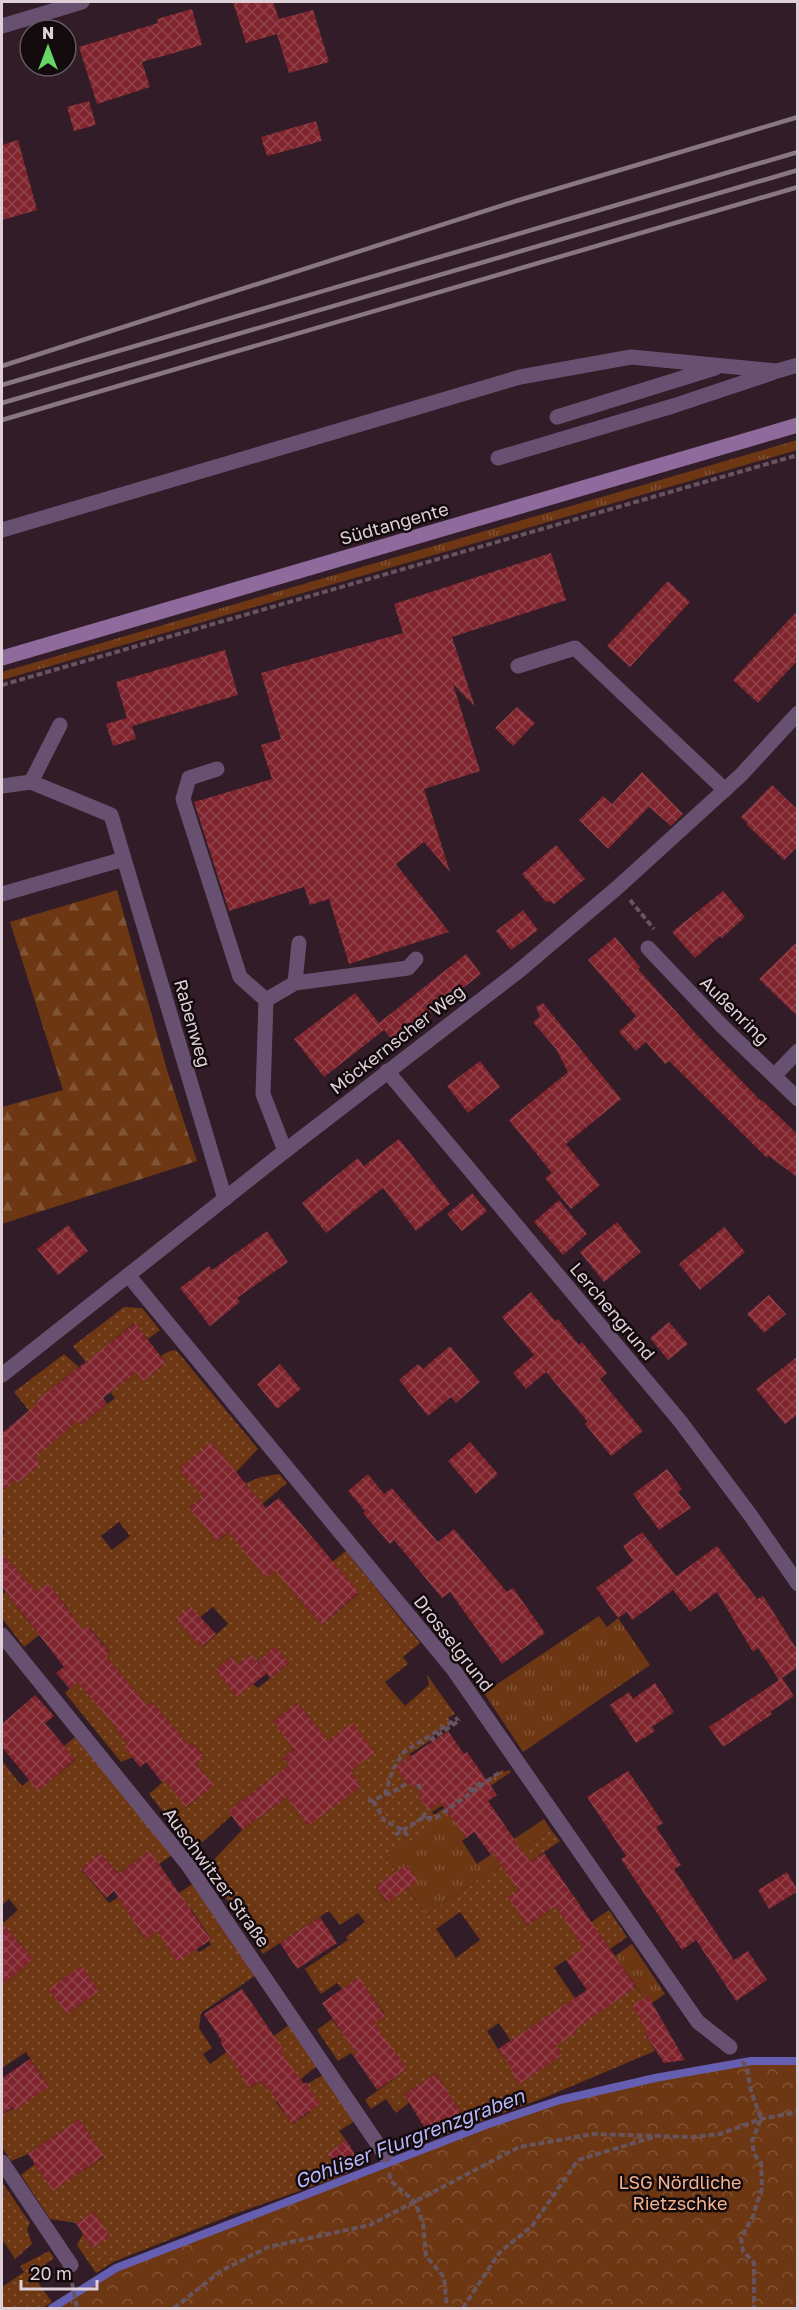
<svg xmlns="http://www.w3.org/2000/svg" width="799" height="2310" font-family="'Golos Text',sans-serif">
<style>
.grass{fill:url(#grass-tufts)}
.forest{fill:url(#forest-firs)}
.park{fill:url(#park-crowns)}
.garden{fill:url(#garden-dots);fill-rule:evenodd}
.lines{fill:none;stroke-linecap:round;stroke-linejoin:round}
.stream{stroke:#665eb0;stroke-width:8}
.building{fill:url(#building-cross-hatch)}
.path{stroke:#67545e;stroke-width:4;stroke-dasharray:6 3;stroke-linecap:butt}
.lane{stroke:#685170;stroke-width:15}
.street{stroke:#685170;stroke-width:15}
.secondary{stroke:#8f6a9c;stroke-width:15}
.rail{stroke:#88777f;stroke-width:4.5}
.labels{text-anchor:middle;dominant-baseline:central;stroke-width:5;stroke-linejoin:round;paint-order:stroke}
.street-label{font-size:18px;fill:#ded0d6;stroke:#130a0e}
.park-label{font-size:18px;fill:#f6b38d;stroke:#130a0e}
.water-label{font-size:20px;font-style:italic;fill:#b9b7f9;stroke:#130a0e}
</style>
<defs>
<pattern id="grass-tufts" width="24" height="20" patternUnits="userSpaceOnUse" patternTransform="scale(1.5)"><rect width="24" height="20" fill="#6d3713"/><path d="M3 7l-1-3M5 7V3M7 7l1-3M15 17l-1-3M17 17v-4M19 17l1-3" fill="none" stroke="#815335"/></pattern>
<pattern id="forest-firs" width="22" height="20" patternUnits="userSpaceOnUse" patternTransform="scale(1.5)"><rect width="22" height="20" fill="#6d3713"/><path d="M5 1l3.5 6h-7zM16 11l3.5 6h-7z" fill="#815335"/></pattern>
<pattern id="park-crowns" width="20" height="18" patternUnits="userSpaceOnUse" patternTransform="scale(1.5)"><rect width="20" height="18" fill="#6d3713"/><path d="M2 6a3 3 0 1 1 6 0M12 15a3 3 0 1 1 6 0" fill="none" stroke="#815335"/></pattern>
<pattern id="garden-dots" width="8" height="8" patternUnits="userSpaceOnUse" patternTransform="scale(1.5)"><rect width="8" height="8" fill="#6d3713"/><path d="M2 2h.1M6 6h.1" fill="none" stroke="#815335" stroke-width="1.8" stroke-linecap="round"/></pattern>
<pattern id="building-cross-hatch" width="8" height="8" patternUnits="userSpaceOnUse" patternTransform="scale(1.5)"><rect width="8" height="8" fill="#80242d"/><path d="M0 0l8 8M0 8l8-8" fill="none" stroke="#92434b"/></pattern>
</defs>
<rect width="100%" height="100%" fill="#311c27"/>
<path class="grass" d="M797,440V450L2,680V672Z
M599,1616L607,1627L618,1618L650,1665L523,1752L484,1693Z
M448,1718L452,1723L430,1737L431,1740L409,1754C419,1775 414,1799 434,1815L476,1796L457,1824L466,1838L462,1841L477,1864L544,1819L551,1830L426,1915L386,1857L399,1756Z
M632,1944L665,1994L649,2005L615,1956Z"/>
<path class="forest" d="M117,890L167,1070L197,1161L2,1224V1107L63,1090L10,922Z"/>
<path class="park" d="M751,2061H797V2308H52L116,2268L486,2125L560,2100L655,2078Z"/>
<path class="garden" d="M124,1307L142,1308L160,1330L148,1339L134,1323L95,1355L119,1385L136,1372L143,1381L166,1363L161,1356L170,1351L176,1350L258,1449L236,1472L211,1443L203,1497L189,1508L218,1541L234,1527L249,1488L246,1483L261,1477L279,1474L287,1483L261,1505L284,1563L290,1588L322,1625L359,1593L332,1562L346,1551L420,1643L403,1657L408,1664L385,1682L405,1706L429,1685L427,1675L455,1714L448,1718L452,1723L430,1737L431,1740L409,1754L422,1779L419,1797L425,1808L429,1809L444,1799L446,1803L432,1812L434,1815L502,1770L505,1772L509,1770L511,1772L386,1857L396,1872L376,1886L386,1902L407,1888L426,1915L551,1830L560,1841L509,1876L518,1890L509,1898L527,1925L573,1895L579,1903L562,1915L583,1928L609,1910L627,1937L610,1949L601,1936L554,1968L589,2018L636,1987L663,2022L645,2034L655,2051L546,2097L437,2138L435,2135L464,2117L436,2074L404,2094L409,2103L396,2113L386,2099L371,2109L365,2100L407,2069L374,2041L353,2055L351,2053L338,2061L317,2030L332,2019L348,2041L385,2015L359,1978L342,1989L337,1983L321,1994L305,1969L348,1940L346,1937L365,1922L358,1913L340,1925L329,1911L263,1954L206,1868L242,1830L287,1797L308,1825L305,1739L283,1758L289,1765L228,1811L231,1816L194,1850L149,1794L165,1780L187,1807L213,1785L196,1764L204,1757L192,1743L187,1746L179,1734L152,1702L117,1731L128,1744L124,1747L133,1757L121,1762L65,1693L110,1652L89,1627L77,1635L72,1615L48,1583L17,1607L39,1635L24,1647L2,1618V1595L22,1577L14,1567L2,1578V1535L5,1532L2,1528V1484L15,1480L17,1483L40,1464L35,1457L53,1441L14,1392L64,1354L79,1367L36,1401L58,1430L75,1417L81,1424L115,1398L73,1346ZM119,1522L130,1536L112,1550L101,1536ZM213,1607L228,1624L202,1647L176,1619L200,1617ZM276,1647L289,1663L258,1688L253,1684L216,1670L232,1657L238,1665L251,1654L257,1661ZM298,1703L311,1719L273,1721ZM460,1912L480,1940L456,1958L436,1929ZM499,2023L516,2049L503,2057L487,2031Z
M75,1737L172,1855L159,1864L150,1851L118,1874L100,1853L81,1869L109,1903L120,1896L138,1921L135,1924L144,1938L157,1931L177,1961L196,1949L199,1952L211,1945L208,1939L210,1937L191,1909L184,1913L173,1897L194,1883L256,1975L201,2013L199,2028L212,2048L203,2054L210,2064L245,2039L250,2088L259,2081L263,2086L278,2077L279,2051L282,2049L274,2036L289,2025L317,2066C301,2077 291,2091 276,2102L293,2124L310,2112L307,2084L323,2075L355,2121L339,2131L346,2140L327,2154L342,2176L234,2214L113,2262L96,2273L77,2245L83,2234L92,2248L109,2237L94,2212L76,2223L50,2219L21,2175L35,2164L53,2190L104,2157L79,2119L28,2154L11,2161L2,2147V2115L49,2087L26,2052L2,2068V1985L32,1959L16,1939L2,1951V1924L18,1910L9,1899L2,1905V1761L22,1786L29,1780L38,1790L75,1760L64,1746ZM69,1980L85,2001L67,2014L51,1993Z
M2,2182L30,2223L27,2229L32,2244L15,2259L4,2242L2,2244Z
M49,2251L54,2258L32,2274L52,2302L43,2308H2V2287L24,2272L20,2266Z"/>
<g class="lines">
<path class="stream" d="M52,2308L116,2268L486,2125L560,2100L655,2078L751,2061H798"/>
</g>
<path class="building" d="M233,2H273L279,19L313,10L329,62L289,73L277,34L246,43Z
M192,9L202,45L142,62L150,87L97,104L79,47L158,23L157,19Z
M89,101L96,125L74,131L67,107Z
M316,121L322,141L267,156L261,137Z
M18,140L37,210L2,220V145Z
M551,553L566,600L452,637L475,707L453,684L480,771L424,789L450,872L424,842L396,864L449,932L349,964L329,899L310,905L304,887L229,911L194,802L272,779L261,745L281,739L261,673L403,633L394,604Z
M668,581L690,602L630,667L607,646Z
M798,610V660L758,703L733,680Z
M225,650L238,695L132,726L136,739L113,746L106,724L127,718L116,682Z
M517,707L535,723L513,746L495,728Z
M642,772L683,814L671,826L649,807L608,849L579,820L603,796L612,804Z
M772,785L798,810V846L784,860L747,825L748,824L741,817Z
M556,845L585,879L553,905L551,901L546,902L522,874Z
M723,891L745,917L722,938L720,936L695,958L672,932Z
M523,910L538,930L511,950L496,931Z
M615,937L640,967L638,969L697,1035L761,1101L762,1100L798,1135V1178L769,1156L767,1158L669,1061L665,1064L646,1042L636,1051L619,1032L636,1016L588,960Z
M798,941V1017L759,979Z
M466,954L481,974L394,1042L384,1030L324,1077L294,1039L355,993L379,1023Z
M543,1003L621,1099L566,1144L600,1185L571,1209L545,1178L552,1173L509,1120L568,1072L556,1049L533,1022L540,1017L536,1007Z
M480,1061L500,1087L468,1113L447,1086Z
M399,1139L450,1204L416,1231L383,1188L326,1233L302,1203L358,1158L364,1166Z
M472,1193L487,1211L462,1231L447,1214Z
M559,1200L587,1234L563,1255L534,1222Z
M617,1222L641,1252L604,1282L580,1252Z
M68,1225L88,1251L58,1275L37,1249Z
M724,1227L745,1252L700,1290L679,1264Z
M267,1231L288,1262L237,1298L240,1302L210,1326L180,1288L209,1266L212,1270Z
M531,1292L555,1321L558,1319L579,1345L582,1342L607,1373L600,1379L643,1431L611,1456L585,1424L587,1421L546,1372L526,1389L513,1373L534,1355L502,1317Z
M769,1295L786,1314L764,1333L747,1314Z
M669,1322L688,1344L668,1360L650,1338Z
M135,1323L166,1363L143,1381L136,1372L103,1398L107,1404L81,1424L78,1421L35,1457L41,1464L17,1483L15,1480L2,1491V1433L38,1403L36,1401Z
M450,1346L480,1382L456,1403L451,1397L428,1416L399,1380L418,1364L423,1369Z
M798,1356V1414L785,1424L756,1389Z
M280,1364L301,1389L277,1409L257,1384Z
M211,1442L266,1508L279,1498L359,1592L322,1625L275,1571L266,1578L228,1532L217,1541L189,1508L203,1497L179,1469Z
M470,1442L498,1474L476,1494L448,1461Z
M667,1469L682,1489L678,1492L691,1508L659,1530L633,1494Z
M368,1474L384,1494L392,1488L438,1542L454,1529L507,1592L513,1588L545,1633L502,1664L450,1592L442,1598L394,1540L390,1544L363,1513L365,1511L348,1491Z
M642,1532L676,1576L717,1546L757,1599L763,1596L798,1651V1667L779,1680L758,1648L753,1652L717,1592L690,1612L673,1590L632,1620L627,1612L618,1618L596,1588L633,1561L623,1546Z
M2,1553L36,1592L48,1583L83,1630L88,1626L110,1653L106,1656L147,1706L152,1702L189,1745L192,1743L204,1757L196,1764L214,1785L186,1807L165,1780L162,1782L146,1762L140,1767L124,1747L128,1744L117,1731L118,1730L78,1682L70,1689L56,1673L64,1667L2,1587Z
M190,1606L216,1634L201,1647L176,1619Z
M276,1646L289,1663L270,1678L267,1673L237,1697L215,1670L232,1657L238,1665L251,1654L266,1672L258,1661Z
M782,1678L794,1696L770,1712L772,1714L723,1747L709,1727Z
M655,1683L674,1712L652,1727L655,1731L636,1743L610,1705L629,1692L633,1699Z
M35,1695L54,1716L45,1723L75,1759L38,1791L2,1747V1724Z
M298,1703L328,1741L353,1723L375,1753L351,1770L361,1786L308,1826L287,1797L242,1830L228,1811L289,1765L283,1757L294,1749L273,1721Z
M448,1731L464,1754L467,1752L497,1795L488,1801L530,1862L544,1853L636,1987L574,2030L576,2033L556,2046L562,2055L518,2085L510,2066L498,2049L587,1990L566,1960L583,1948L556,1906L527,1925L508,1897L518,1890L493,1853L491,1855L474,1832L466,1838L440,1802L428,1810L419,1797L420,1789L406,1783L396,1766Z
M628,1771L663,1823L656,1827L681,1865L674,1869L734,1960L748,1951L767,1980L736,2001L696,1940L682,1950L621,1859L626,1856L587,1797Z
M150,1851L210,1938L209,1941L177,1962L157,1931L145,1939L114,1891L106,1898L81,1868L100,1853L118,1874Z
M406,1865L418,1881L387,1902L376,1886Z
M787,1872L798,1891L769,1909L758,1890Z
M320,1917L337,1943L297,1969L280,1943Z
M2,1923L33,1959L2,1985Z
M82,1966L99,1991L67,2014L48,1989Z
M359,1977L385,2016L374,2023L407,2069L377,2090L353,2055L356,2053L322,2003Z
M242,1989L283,2049L280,2051L304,2084L306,2082L320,2104L292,2124L266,2084L263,2087L259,2081L249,2088L220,2042L222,2041L204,2014Z
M648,1996L675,2043L685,2060L664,2063L645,2034L647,2032L632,2005Z
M30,2059L49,2087L15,2110L13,2107L2,2115V2078Z
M436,2074L464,2117L435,2135L428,2125L424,2127L404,2094Z
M79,2119L104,2156L53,2191L28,2154Z
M346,2140L361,2164L342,2176L327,2154Z
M94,2212L110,2237L92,2248L76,2223Z"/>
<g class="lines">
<path class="path" d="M2,685L798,455
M630,900L654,929
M434,1741L432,1739L460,1720
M418,1784L421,1790
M469,1788L471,1790L483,1781
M385,1794H389L408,1783
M368,1800L373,1801L385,1794L393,1769L404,1752L458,1718
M373,1801L385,1821L403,1830L408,1836
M423,1818L427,1809
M395,1835L423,1818H436L500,1772
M742,2061L747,2068L751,2091L761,2119L752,2141L754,2154L761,2163L762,2188L753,2216L741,2238L743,2251L754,2263V2308
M389,2173L391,2181L415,2202L423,2224L426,2256L444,2277L447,2308
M72,2283L77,2308
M174,2308L221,2271L268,2247L370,2225L519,2147L593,2134L692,2137L720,2134L761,2119L798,2112
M463,2308L499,2253L532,2226L578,2160L654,2137"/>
<path class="lane" d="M557,417L715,368
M498,458L673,406L772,373
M2,530L520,377L631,357L777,371L798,365
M518,666L575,648L725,790
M217,769L189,778L183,799L240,977L266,1000L263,1094L285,1151
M31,782L60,725
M2,786L31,782L111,815L225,1199
M2,894L124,859
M295,983L408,968L416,959
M266,1000L295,983L299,943"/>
<path class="street" d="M2,26L82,2
M648,948L722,1026L798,1099
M387,1071L680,1421L751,1516L798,1584
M774,1076L798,1051
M128,1275L453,1669L698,2022L730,2047
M2,1375L285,1151L520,970L618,887L741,775L798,713
M2,1635L188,1865L385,2155
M2,2162L71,2265"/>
<path class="secondary" d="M2,658L798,425"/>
<path class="rail" d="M2,366L516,201L798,117
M2,385L798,152
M2,403L798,170
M2,420L798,187"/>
</g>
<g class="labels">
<g class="street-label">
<text transform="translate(394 523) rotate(-16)">Südtangente</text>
<text transform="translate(735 1010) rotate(45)">Außenring</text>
<text transform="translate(193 1023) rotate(74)">Rabenweg</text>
<text transform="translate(397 1039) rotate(-38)">Möckernscher Weg</text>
<text transform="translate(613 1311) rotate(50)">Lerchengrund</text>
<text transform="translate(454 1643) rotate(52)">Drosselgrund</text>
<text transform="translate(217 1877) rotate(54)">Auschwitzer Straße</text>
</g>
<g class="park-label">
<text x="680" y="2182">LSG Nördliche<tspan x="680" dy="21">Rietzschke</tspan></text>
</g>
<g class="water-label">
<text transform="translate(409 2138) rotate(-21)">Gohliser Flurgrenzgraben</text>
</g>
</g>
<rect width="799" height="2310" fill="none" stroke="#ded0d6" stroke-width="6"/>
<g transform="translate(48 48)"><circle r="28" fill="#130a0e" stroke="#64595e" stroke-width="1.5"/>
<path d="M0-4.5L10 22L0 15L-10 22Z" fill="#66d466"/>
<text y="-9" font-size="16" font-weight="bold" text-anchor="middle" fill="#ded0d6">N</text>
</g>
<path d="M21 2280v9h76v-9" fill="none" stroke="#ded0d6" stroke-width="3"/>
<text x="30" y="2280" font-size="18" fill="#ded0d6" stroke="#130a0e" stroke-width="4.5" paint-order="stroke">20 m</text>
</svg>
